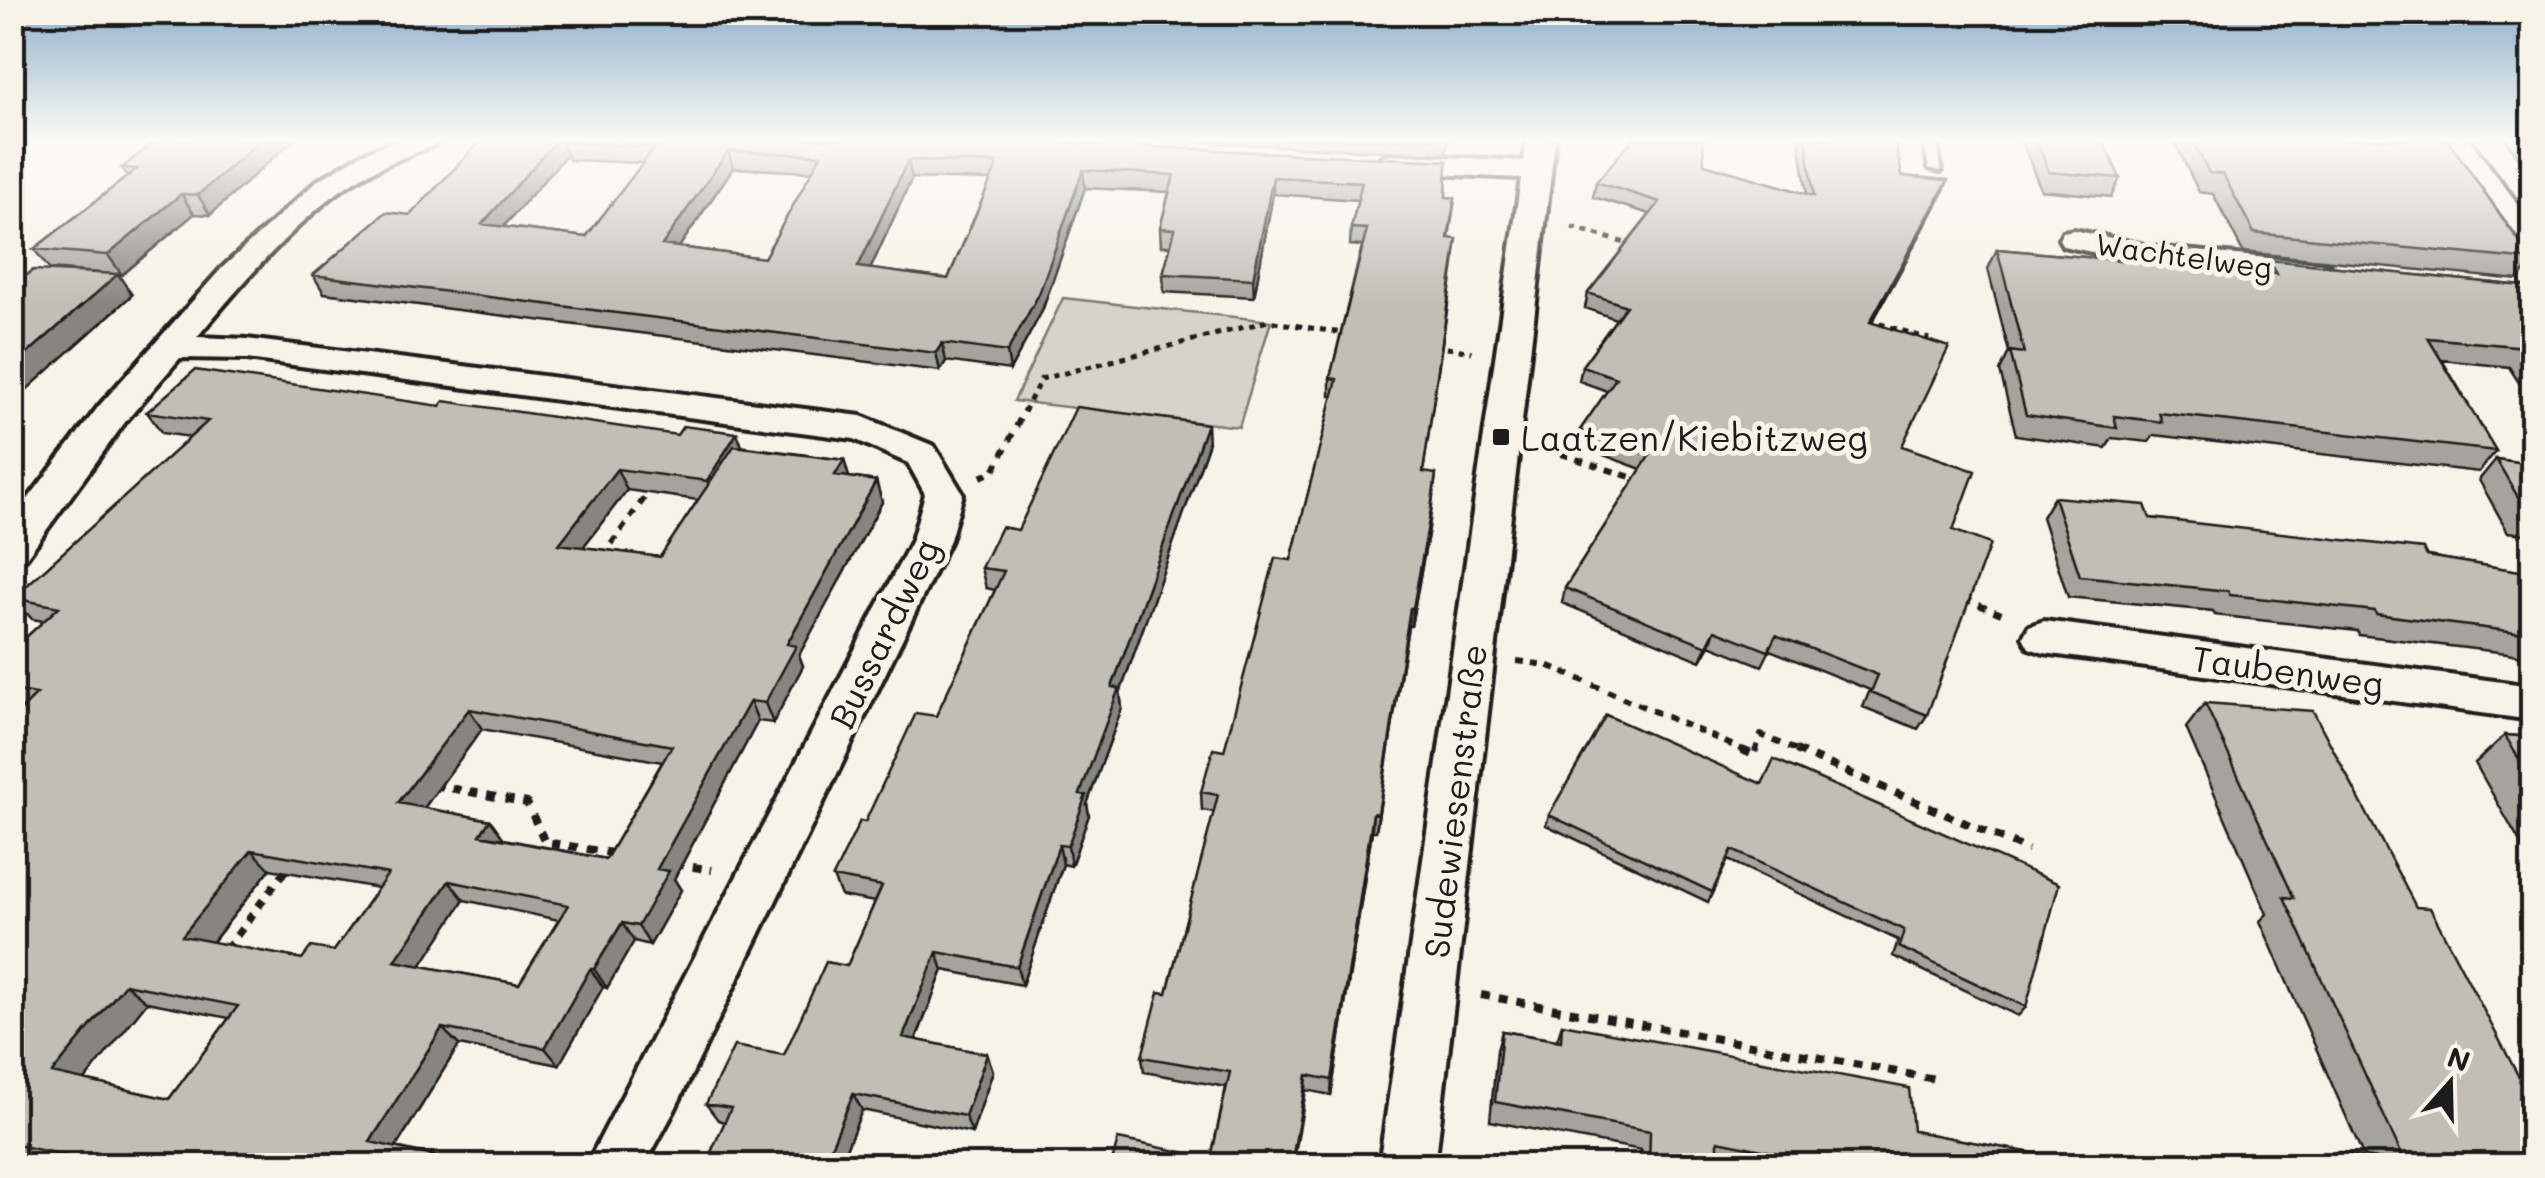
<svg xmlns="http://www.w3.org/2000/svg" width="2545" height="1178" font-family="Mali,sans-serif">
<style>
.green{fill:#d7d3cb;stroke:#7a7874;stroke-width:2.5}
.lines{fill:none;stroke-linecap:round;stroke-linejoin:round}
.service-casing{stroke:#1c1c1c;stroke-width:8}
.minor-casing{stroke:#1c1c1c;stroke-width:8}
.path-far2{stroke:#1c1c1c;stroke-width:5;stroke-dasharray:6 6;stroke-linecap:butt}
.path-far1{stroke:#1c1c1c;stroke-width:6;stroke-dasharray:8 8;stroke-linecap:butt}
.path{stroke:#1c1c1c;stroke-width:8;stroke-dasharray:9 9;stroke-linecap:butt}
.service{fill:#f7f3e8;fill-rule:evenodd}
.minor{fill:#f7f3e8;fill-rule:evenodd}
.wall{fill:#a5a39c;stroke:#1c1c1c;stroke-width:2.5;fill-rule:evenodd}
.shaded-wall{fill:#86857f;stroke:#1c1c1c;stroke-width:2.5}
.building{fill:#c0beb5;stroke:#1c1c1c;stroke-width:2.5;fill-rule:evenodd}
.poi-dot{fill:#1c1c1c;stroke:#f7f3e8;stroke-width:4}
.labels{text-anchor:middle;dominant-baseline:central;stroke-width:10;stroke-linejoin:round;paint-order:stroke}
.far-street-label{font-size:30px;fill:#1c1c1c;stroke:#f7f3e8}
.poi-label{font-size:35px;fill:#1c1c1c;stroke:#f7f3e8;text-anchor:start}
.street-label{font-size:35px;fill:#1c1c1c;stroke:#f7f3e8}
</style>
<rect width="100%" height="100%" fill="#f7f3e8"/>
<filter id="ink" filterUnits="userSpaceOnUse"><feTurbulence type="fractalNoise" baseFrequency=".01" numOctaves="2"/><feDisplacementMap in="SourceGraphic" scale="20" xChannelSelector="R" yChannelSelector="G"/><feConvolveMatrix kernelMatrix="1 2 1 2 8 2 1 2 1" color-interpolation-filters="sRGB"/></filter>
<g filter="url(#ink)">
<path class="green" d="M1063,298L1271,321L1239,427L1014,401Z"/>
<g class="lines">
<g class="service-casing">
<path id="service" d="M1923,139H1937L1941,171L1929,168Z"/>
</g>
<g class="minor-casing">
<path id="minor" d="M399,139H438L434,145C401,158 366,171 337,193C285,233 239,287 197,337L247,339L861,416L934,446L963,494L950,540L674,1111L644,1166H586L912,540L925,494L908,463L854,439L247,359L180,358L125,422L26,558L12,562V520L99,406L222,268L317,181L364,153Z
M1527,139H1555L1435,1166H1379L1521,178L1391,172L1381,169L1377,163L1381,157L1391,154L1524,161Z
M2474,139H2503L2532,178V206L2522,203Z
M2074,230L2153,247L2320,263L2331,266L2336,273L2331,280L2320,283L2153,265L2063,246L2059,239L2063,232Z
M2044,621L2532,686V720L2044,653L2029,648L2023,637L2029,626Z"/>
</g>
<path class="path-far2" d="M1306,159L1308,139
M1572,227L1632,245
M1868,320L1929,339
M1435,346L1472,352
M1024,412L1041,379L1268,321L1348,334"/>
<path class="path-far1" d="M1546,449L1643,481
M981,477L994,471L1025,409
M602,557L653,486
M1964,599L2004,615
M1517,661L1547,665L1748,752
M1755,752L1761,735L1801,752"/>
<path class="path" d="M1742,750L1754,755L1756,750
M1796,750L2028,850
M434,785L527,803L545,842L618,854
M675,864L712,870
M226,950L287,868
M1481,995L1935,1079"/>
<use href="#service" class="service"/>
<use href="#minor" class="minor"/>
</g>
<path class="wall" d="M294,139L210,215L194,214L122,275H118L132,295L112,274L49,269L34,249L128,176L122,168Z
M483,139L1447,161L1446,197L1455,198L1449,238L1455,257L1423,472L1429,528L1411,626H1408L1376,831H1372L1331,1095L1306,1090L1211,1158L1226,1087L1144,1072L1142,1057L1167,993L1214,812L1202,810L1201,792L1224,751L1291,560L1333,396H1330V378L1362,246L1350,245L1351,228L1358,200L1273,194L1254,297L1164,292L1163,274L1171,246H1161L1160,228L1169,192L1085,188L1042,311L1010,370L946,361L940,371L324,293L313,275L410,215ZM567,154L569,160L643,163L586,237L503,227ZM733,168L812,172L764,258L679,247ZM912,178L991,180L948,279L870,269Z
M1138,139H1448L1446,154Z
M1799,139H1894L1902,176L1948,180L1942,195L1872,323L1903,446L1953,530L1927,715L1918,729L1863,707L1870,690L1770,650L1762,666L1710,645L1701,661L1562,603L1565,588L1641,469L1577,445L1580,430L1607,391L1579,381L1582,366L1616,319L1585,308L1588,293L1650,214L1593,197L1596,182L1704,164L1807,194Z
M2021,139H2102L2120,178L2111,197L2041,190Z
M2173,139H2447L2532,259V261L2518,280L2243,252L2213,194L2199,192Z
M1997,249L2261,273L2269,260L2532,287V403L2509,367L2442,360L2496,451L2479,472L2154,435L2149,442L2112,438L2106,448L2016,435L2000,371L2009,352L1988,269Z
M440,406L844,460L849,477L876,481L882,502L799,655L803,666L773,723L758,721L674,879L681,890L650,945L634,941L607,988L603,987L559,1065L459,1045L396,1147L480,1166H64L12,1154V719L23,708L12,706V650L44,621L32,619L13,598L191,437L162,433L147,412ZM627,490L698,500L660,557L583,547ZM482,729L662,762L606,859L504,839L490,820L424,808ZM270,869L378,888L334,951L302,959L213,942ZM464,900L559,920L519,984L420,966ZM147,1002L229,1018L169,1099L84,1080Z
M1208,445L1120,693L1122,708L1087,804L1089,815L1071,866L1063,864L1022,985L943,970L916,1040L987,1054L993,1071L972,1133L862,1110L839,1166H713L708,1159L725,1122L718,1120L706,1104L784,1055L847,966L875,902L841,896L833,877L865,822L936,716L995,590L986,588L981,568L1018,530Z
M2496,459L2532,464V535L2508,532L2479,480Z
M2054,497L2150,518L2427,556L2532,573V658L2507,653L2359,635L2357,631L2215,615L2213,611L2068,597L2042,517Z
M2205,703L2532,1166H2318L2337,1152L2364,1157L2260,921L2267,914L2186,728Z
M1606,715L2026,1007L2018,1016L1893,956L1898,940L1728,860L1708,902L1546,825L1549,815Z
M2505,735L2532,737V864L2475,763Z
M1562,1024L1913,1131L2102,1166H1739L1718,1161V1166H1640L1641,1150L1490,1121L1497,1050L1502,1031L1557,1040Z"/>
<path class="shaded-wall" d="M262,139H294L210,215L198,195Z
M558,139H565L562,142L567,154L490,242L482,224Z
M728,151L733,168L668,263L662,245Z
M908,160L912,178L863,285L858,267Z
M1083,170L1085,188L1042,311L1010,370L1007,352Z
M1273,177V194L1254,297L1253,279Z
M1948,180L1942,195L1864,337L1870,322Z
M181,194L194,214L122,275L108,255Z
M118,274L132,295L12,403V367Z
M942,343L946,361L940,371L936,353Z
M1207,424L1208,445L1120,693L1122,708L1087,804L1089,815L1071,866L1068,846L1080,794L1112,687Z
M737,433L745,454L715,502L707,481Z
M844,460L850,481L835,475Z
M617,469L627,490L570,564L559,544Z
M1436,474L1429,528L1411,626L1413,608Z
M876,481L882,502L799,655L803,666L773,723L765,703L787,644Z
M1410,608L1408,626L1376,831L1378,814Z
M1715,630L1710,645L1701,661L1707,646Z
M750,701L758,721L674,879L681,890L650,945L638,926L657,869Z
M469,709L482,729L413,823L398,803Z
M1373,813L1372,831L1331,1095L1332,1080Z
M490,820L504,839L480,835Z
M1059,845L1063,864L1022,985L1017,967Z
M252,850L270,869L203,954L182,936Z
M449,881L464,900L412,980L395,961Z
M622,923L634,941L607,988L594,969Z
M937,952L943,970L910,1054L903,1037Z
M590,969L603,987L559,1065L545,1048Z
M125,984L147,1002L77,1090L52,1073Z
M442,1028L459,1045L389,1158L370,1142Z
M987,1054L993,1071L972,1133L965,1116Z
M1307,1075L1306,1090L1293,1166H1291Z
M853,1094L862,1110L839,1166H823Z"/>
<path class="building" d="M158,139H262L198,195L181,194L108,255L34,249L137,169L122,168Z
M483,139H558L482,224L586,237L655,147L562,142L563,139H987L1447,161L1446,197L1455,198L1448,238L1457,239L1423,472L1436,474L1431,509L1413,608H1410L1378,814L1373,813L1332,1080L1307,1075L1291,1166H1111L1118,1139L1211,1158L1230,1072L1142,1057L1159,992L1167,993L1218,795L1201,792L1213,749L1224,751L1275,558L1291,560L1337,379L1330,378L1367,229L1351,228L1362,182L1273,177L1253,279L1163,274L1175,229L1160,228L1174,175L1083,170L1039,294L1007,352L942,343L936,353L313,275L386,212L410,215ZM728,151L821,155L764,258L662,245ZM908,160L998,163L948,279L858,267Z
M1633,139H1703L1704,164L1814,196L1806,139H1894L1902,176L1948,180L1870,322L1949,347L1902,446L1975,471L1953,530L1990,544L1927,715L1871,692L1878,675L1776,635L1768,651L1715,630L1707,646L1565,588L1650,455L1580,430L1616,378L1582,366L1626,306L1588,293L1660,202L1596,182Z
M2036,139H2102L2120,178L2049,172Z
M2192,139H2447L2532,260L2254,233L2223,174L2209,173Z
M1997,249L2277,274L2269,260L2532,287V358L2525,347L2428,338L2496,451L2159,413L2162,422L2114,416L2117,428L2026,415L2010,351L2024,353Z
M33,270L118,274L12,367V287Z
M195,370L440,406L444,401L677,435L683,426L737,433L707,481L617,469L559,544L660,557L734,446L844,460L835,475L876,481L787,644L796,646L765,703L750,701L657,869L669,871L638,926L622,923L594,969H590L545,1048L442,1028L370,1142L479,1166H84L88,1160L12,1144V719L37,694L12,690V650L59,607L13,598L208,421L147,412ZM469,709L672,746L606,859L480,835L490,820L398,803ZM252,850L388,874L334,951L311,947L302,959L182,936ZM449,881L568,905L519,984L395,961ZM125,984L238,1006L169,1099L52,1073Z
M1076,407L1207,424L1112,687L1119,688L1080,794L1086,795L1068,846L1059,845L1017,967L937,952L903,1037L987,1054L965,1116L853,1094L823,1166H735L736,1164L708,1159L731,1108L706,1104L734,1046L784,1055L826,962L847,966L882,886L833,877L860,821L865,822L916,713L936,716L1004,571L981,568L1001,527L1018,530Z
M2496,459L2532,464V512L2526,511Z
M2054,497L2145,505L2150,518L2423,549L2427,556L2532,573V634L2376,614L2375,611L2230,595L2228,591L2080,576Z
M2205,703L2313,711L2416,907L2430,908L2532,1102V1166H2341L2337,1152L2406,1164L2284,897L2294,898Z
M1606,715L1762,784L1774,759L2059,884L2026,1007L1899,947L1904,930L1732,850L1712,892L1549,815Z
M2505,735L2532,737V782Z
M1562,1024L1909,1088L1913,1131L2102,1166H1842L1718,1141V1166H1649L1650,1131L1495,1102L1502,1031L1561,1041Z"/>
</g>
<linearGradient id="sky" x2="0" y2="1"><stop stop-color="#90b0cc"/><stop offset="0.46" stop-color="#fbfaf5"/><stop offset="1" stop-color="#fbfaf5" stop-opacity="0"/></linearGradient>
<rect width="2545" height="304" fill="url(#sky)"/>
<rect class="poi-dot" x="1491" y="427" width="20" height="20" rx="5"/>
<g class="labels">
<g class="far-street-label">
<text transform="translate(2184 255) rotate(8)">Wachtelweg</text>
</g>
<g class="poi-label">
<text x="1521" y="437">Laatzen/Kiebitzweg</text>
</g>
<g class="street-label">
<text transform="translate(883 633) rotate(-64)">Bussardweg</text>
<text transform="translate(2288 670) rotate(8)">Taubenweg</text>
<text transform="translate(1454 801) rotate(-83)">Sudewiesenstraße</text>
</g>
</g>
<rect width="2545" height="1178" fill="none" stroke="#f7f3e8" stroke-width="50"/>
<rect x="25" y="25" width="2495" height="1128" fill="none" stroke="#1c1c1c" stroke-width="4" filter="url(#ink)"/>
<g transform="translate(2450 1083) rotate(20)" stroke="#f7f3e8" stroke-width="8" paint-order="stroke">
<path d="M0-8L18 38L0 25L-18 38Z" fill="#1c1c1c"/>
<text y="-15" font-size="28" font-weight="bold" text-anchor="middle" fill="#1c1c1c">N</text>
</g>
</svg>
